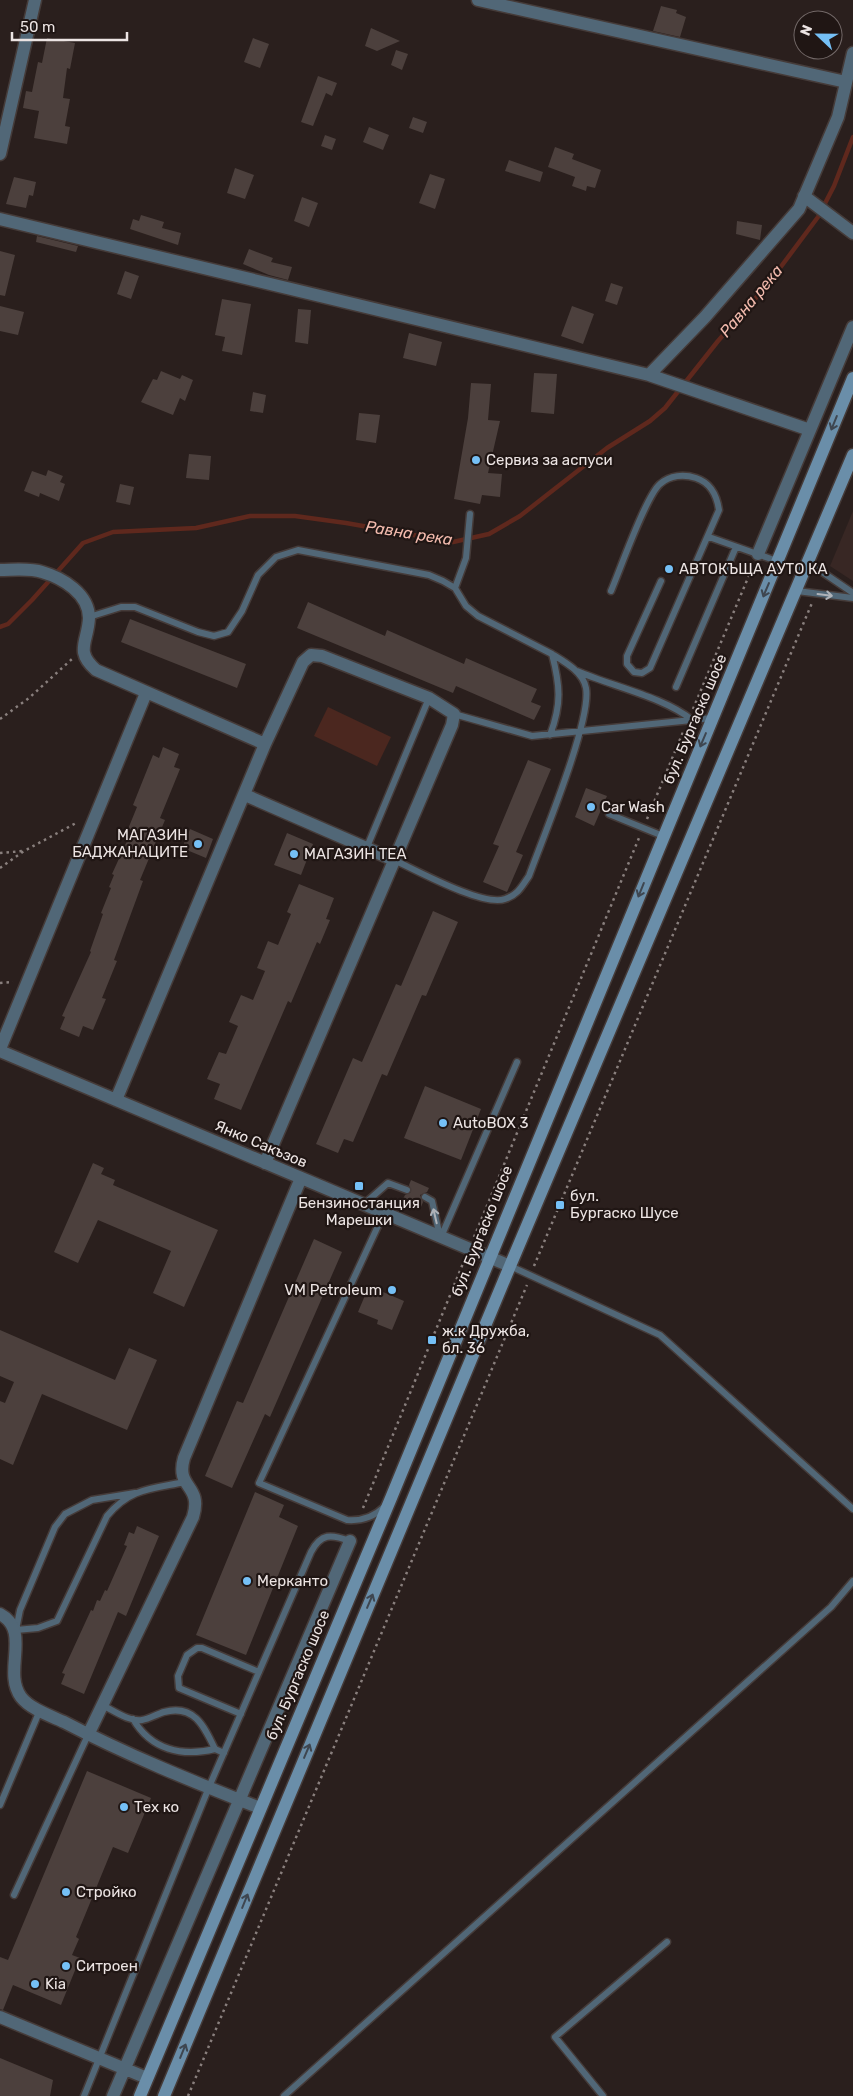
<svg xmlns="http://www.w3.org/2000/svg" width="853" height="2096" font-family="Rubik,sans-serif">
<style>
.built{fill:#382724}
.green{fill:#4b271f}
.lines{fill:none;stroke-linecap:round;stroke-linejoin:round}
.stream{stroke:#5f281d;stroke-width:4.5}
.building{fill:#4c403d}
.service-casing{stroke:#453b39;stroke-width:9}
.minor-casing{stroke:#453b39;stroke-width:15}
.secondary-casing{stroke:#453b39;stroke-width:15}
.path{stroke:#897f7d;stroke-width:2.5;stroke-dasharray:2.5 4;stroke-linecap:butt}
.service{stroke:#516777;stroke-width:6}
.minor{stroke:#516777;stroke-width:12}
.secondary{stroke:#6a8ea9;stroke-width:12}
.oneway{stroke:#3e4650}
.oneway2{stroke:#aeb2b8}
.poi-dot{fill:#75c0f6;stroke:#201614;stroke-width:2}
.labels{text-anchor:middle;dominant-baseline:central;stroke-width:4.5;stroke-linejoin:round;paint-order:stroke}
.poi-label{font-size:15px;fill:#ece4e3;stroke:#201614;text-anchor:start}
.street-label{font-size:15px;fill:#ece4e3;stroke:#201614}
.water-label{font-size:16px;font-style:italic;fill:#f3bbae;stroke:#201614}
</style>
<rect width="100%" height="100%" fill="#2a1f1d"/>
<path class="built" d="M853,511V581L830,566Z"/>
<path class="green" d="M328,707L391,737L377,766L314,736Z"/>
<g class="lines">
<path class="stream" d="M0,627L8,624L32,600L83,543L113,532L196,528L250,516H295L346,523L453,542L489,534L520,516L607,448L650,421L665,408L718,341L768,284L818,217L834,186L853,137"/>
</g>
<path class="building" d="M661,6L677,10L676,13L686,17L680,37L653,31Z
M371,28L400,41L377,51L365,46Z
M47,38L75,43L70,69L67,68L63,98L70,99L65,126L70,127L67,144L34,138L39,111L23,108L26,91L32,92L38,62L42,63Z
M253,38L269,44L260,68L244,62Z
M396,50L408,54L402,70L391,65Z
M318,76L337,83L332,96L326,93L313,126L301,122Z
M413,117L427,122L423,133L409,128Z
M369,127L389,135L383,150L363,142Z
M325,135L336,139L332,150L321,146Z
M555,147L574,154L572,159L601,170L595,188L587,186L586,191L572,186L575,177L548,167Z
M509,160L543,172L540,182L505,171Z
M235,168L254,175L245,199L227,193Z
M430,174L445,179L435,209L419,203Z
M14,177L36,182L33,196L29,195L26,208L6,204Z
M302,197L318,203L309,227L294,221Z
M141,215L164,222L162,228L181,233L178,245L130,229L133,219L139,221Z
M737,221L762,225L760,240L736,234Z
M37,236L78,246L76,252L36,242Z
M249,249L273,258L271,262L292,267L288,280L269,275L243,264Z
M0,251L15,255L5,296L0,295Z
M125,271L139,276L131,299L117,294Z
M611,283L623,287L617,305L605,301Z
M222,299L251,304L242,355L222,351L225,337L215,335Z
M0,306L24,312L18,335L0,331Z
M572,306L594,314L583,344L561,336Z
M298,309L311,310L308,344L295,342Z
M409,333L442,342L436,366L403,358Z
M161,371L180,379L182,375L193,380L185,401L180,398L173,415L141,402L153,379L157,380Z
M534,373L557,374L554,414L531,412Z
M471,383L491,384L488,420L500,421L488,473L502,474L500,497L482,495L480,504L454,499L468,418Z
M253,392L266,395L263,413L250,411Z
M359,413L380,415L376,443L356,440Z
M189,454L211,456L209,480L186,478Z
M48,470L63,476L60,482L65,484L59,501L40,493L39,497L24,491L32,471L46,476Z
M120,484L134,487L130,505L116,502Z
M308,602L385,636L387,630L464,664L466,658L537,689L531,702L541,706L534,720L456,686L453,693L297,628Z
M130,619L246,664L237,688L121,642Z
M163,747L179,754L174,767L180,769L160,818L165,820L140,880L143,881L114,960L117,961L102,998L106,999L93,1030L83,1026L79,1037L60,1029L65,1017L62,1016L91,952L90,951L103,914L101,913L111,888L109,887L114,875L112,874L132,830L128,829L137,807L133,805L153,755L159,758Z
M528,760L551,769L516,852L523,855L507,892L483,882L499,846L493,844Z
M586,788L607,796L594,826L575,817Z
M190,829L213,839L206,858L182,848Z
M287,833L313,844L301,875L274,865Z
M299,884L334,898L326,919L330,920L320,944L317,942L291,1003L288,1001L241,1110L214,1099L220,1084L207,1079L219,1052L226,1054L238,1026L229,1022L241,995L253,1000L265,971L257,968L268,941L278,945L291,914L287,912Z
M433,911L458,922L426,996L422,995L387,1076L382,1074L353,1142L344,1139L338,1153L316,1144L353,1058L362,1062L396,984L401,986Z
M425,1086L481,1109L461,1160L404,1138Z
M93,1163L104,1168L101,1174L115,1180L113,1185L218,1230L184,1307L153,1293L171,1251L98,1220L78,1263L54,1252Z
M411,1180L429,1188L427,1192L420,1195L423,1202L421,1207L403,1199L405,1195L411,1192L409,1185Z
M314,1239L342,1252L270,1417L265,1414L232,1488L205,1476L237,1401L243,1403Z
M369,1286L404,1301L392,1330L377,1324L378,1320L358,1312Z
M0,1330L115,1380L129,1348L157,1360L127,1430L42,1394L13,1465L0,1459V1401L5,1403L14,1382L0,1376Z
M255,1492L284,1505L279,1517L298,1526L246,1655L196,1635Z
M137,1526L159,1536L126,1616L118,1612L84,1694L61,1684L65,1674L62,1673L91,1610L93,1611L97,1600L100,1601L105,1590L107,1591L127,1546L124,1545L129,1532L134,1534Z
M87,1771L151,1798L128,1853L113,1847L76,1937L79,1939L72,1955L80,1958L61,2005L13,1985L3,2010L0,2009V1957L8,1960Z
M0,2058L53,2080L50,2096H0Z"/>
<g class="lines">
<g class="service-casing">
<path id="service" d="M709,537L777,561
M809,563L853,593
M455,588L466,558L470,514
M611,591C620,570 646,496 660,484C670,475 684,474 696,478C711,483 717,496 719,510L650,668L642,673L634,672L627,664V656L661,581
M797,591L853,598
M89,617L121,607H135L198,632L214,636L228,632L242,611L258,575L276,557L298,550L429,575L443,581L455,588L466,606L478,616L552,654C560,685 562,704 550,735
M577,671C611,686 664,697 692,720
M676,687L736,547
M454,714L532,736L712,718
M609,814L663,836
M367,847L429,698
M394,860C416,870 483,907 505,899C518,895 522,886 529,876C542,840 592,720 586,688C583,672 565,662 552,654
M425,1197L432,1201L440,1237
M363,1205L388,1183L407,1190
M384,1213L259,1483L347,1520C361,1521 374,1517 384,1507
M441,1237L517,1062
M510,1266L660,1335L853,1509
M135,1493L92,1500L65,1514L55,1527L20,1610L16,1630L38,1628L57,1621L107,1516C130,1488 151,1489 185,1482
M102,1705C113,1710 129,1722 142,1720C149,1719 157,1714 164,1712C194,1704 204,1726 215,1749L224,1753
M241,1714L179,1688L178,1676L187,1655L197,1648H202L259,1672
M133,1719C151,1750 182,1757 215,1749
M0,1805L40,1710
M14,1895L88,1735
M84,2096L209,1787L311,1552C321,1533 331,1534 350,1541
M284,2096L831,1607L853,1581
M603,2096L555,2037L667,1942"/>
</g>
<g class="minor-casing">
<path id="minor" d="M478,0L846,82
M0,154L35,0
M804,196L853,233
M0,219L649,375L705,317L799,209L838,117L853,53
M649,375L810,430L758,554
M810,430L853,327
M0,570C13,570 30,568 42,572C63,578 89,594 89,618C88,642 74,651 96,670L265,744
M245,795L394,860
M0,1049L146,693
M0,1051L510,1266
M116,1100L265,744L303,662L311,655L322,656L429,698L454,714L452,725L265,1163
M0,1614C32,1631 2,1671 21,1697C30,1709 51,1716 64,1722C127,1755 194,1782 260,1808
M88,1735L193,1517C203,1484 175,1489 184,1458L301,1178
M0,2017L147,2078
M113,2096L350,1541"/>
</g>
<g class="secondary-casing">
<path id="secondary" d="M140,2096L391,1498L853,378
M164,2096L510,1266L853,455"/>
</g>
<path class="path" d="M693,709L753,566
M0,719L29,698L72,659
M647,819L683,732
M0,853L23,851
M0,868L24,851L78,822
M0,983L13,982
M474,1237L639,838
M534,1266L812,603
M363,1508L464,1261
M188,2096L527,1285"/>
<use href="#service" class="service"/>
<use href="#minor" class="minor"/>
<use href="#secondary" class="secondary"/>
</g>
<defs><path id="oneway-shaft" d="M-6 0H5M1.5-3L5.5 0L1.5 3" fill="none" stroke-width="1.6" stroke-linecap="round" stroke-linejoin="round" transform="scale(1.25)"/></defs>
<g class="oneway">
<use href="#oneway-shaft" transform="translate(834 423) rotate(112)"/>
<use href="#oneway-shaft" transform="translate(766 590) rotate(113)"/>
<use href="#oneway-shaft" transform="translate(703 740) rotate(113)"/>
<use href="#oneway-shaft" transform="translate(641 890) rotate(112)"/>
<use href="#oneway-shaft" transform="translate(370 1601) rotate(-67)"/>
<use href="#oneway-shaft" transform="translate(307 1751) rotate(-67)"/>
<use href="#oneway-shaft" transform="translate(245 1901) rotate(-68)"/>
<use href="#oneway-shaft" transform="translate(183 2051) rotate(-68)"/>
</g>
<g class="oneway2">
<use href="#oneway-shaft" transform="translate(825 595) rotate(7)"/>
<use href="#oneway-shaft" transform="translate(435 1216) rotate(-103)"/>
</g>
<g class="poi-dot">
<circle cx="476" cy="460" r="5"/>
<circle cx="669" cy="569" r="5"/>
<circle cx="591" cy="807" r="5"/>
<circle cx="198" cy="844" r="5"/>
<circle cx="294" cy="854" r="5"/>
<circle cx="443" cy="1123" r="5"/>
<rect x="354" y="1181" width="10" height="10" rx="2.5"/>
<rect x="555" y="1200" width="10" height="10" rx="2.5"/>
<circle cx="392" cy="1290" r="5"/>
<rect x="427" y="1335" width="10" height="10" rx="2.5"/>
<circle cx="247" cy="1581" r="5"/>
<circle cx="124" cy="1807" r="5"/>
<circle cx="66" cy="1892" r="5"/>
<circle cx="66" cy="1966" r="5"/>
<circle cx="35" cy="1984" r="5"/>
</g>
<g class="labels">
<g class="poi-label">
<text x="486" y="460">Сервиз за аспуси</text>
<text x="679" y="569">АВТОКЪЩА АУТО КА</text>
<text x="601" y="807">Car Wash</text>
<text x="188" y="835" text-anchor="end">МАГАЗИН<tspan x="188" dy="17">БАДЖАНАЦИТЕ</tspan></text>
<text x="304" y="854">МАГАЗИН ТЕА</text>
<text x="453" y="1123">AutoBOX 3</text>
<text x="570" y="1196">бул.<tspan x="570" dy="17">Бургаско Шусе</tspan></text>
<text x="359" y="1203" text-anchor="middle">Бензиностанция<tspan x="359" dy="17">Марешки</tspan></text>
<text x="382" y="1290" text-anchor="end">VM Petroleum</text>
<text x="442" y="1331">ж.к Дружба,<tspan x="442" dy="17">бл. 36</tspan></text>
<text x="257" y="1581">Мерканто</text>
<text x="134" y="1807">Тех ко</text>
<text x="76" y="1892">Стройко</text>
<text x="76" y="1966">Ситроен</text>
<text x="45" y="1984">Kia</text>
</g>
<g class="street-label">
<text transform="translate(695 719) rotate(-67)">бул. Бургаско шосе</text>
<text transform="translate(261 1144) rotate(23)">Янко Сакъзов</text>
<text transform="translate(482 1231) rotate(-68)">бул. Бургаско шосе</text>
<text transform="translate(298 1675) rotate(-67)">бул. Бургаско шосе</text>
</g>
<g class="water-label">
<text transform="translate(751 301) rotate(-50)">Равна река</text>
<text transform="translate(409 533) rotate(9)">Равна река</text>
</g>
</g>
<g transform="translate(818 35) rotate(292)"><circle r="24" fill="#201614" stroke="#726867"/>
<path d="M0-4L9 19L0 12L-9 19Z" fill="#75c0f6"/>
<text y="-8" font-size="14" font-weight="bold" text-anchor="middle" fill="#ece4e3">N</text>
</g>
<path d="M12 32v8h115v-8" fill="none" stroke="#ece4e3" stroke-width="2.5"/>
<text x="20" y="32" font-size="15" fill="#ece4e3" stroke="#201614" stroke-width="4" paint-order="stroke">50 m</text>
</svg>
